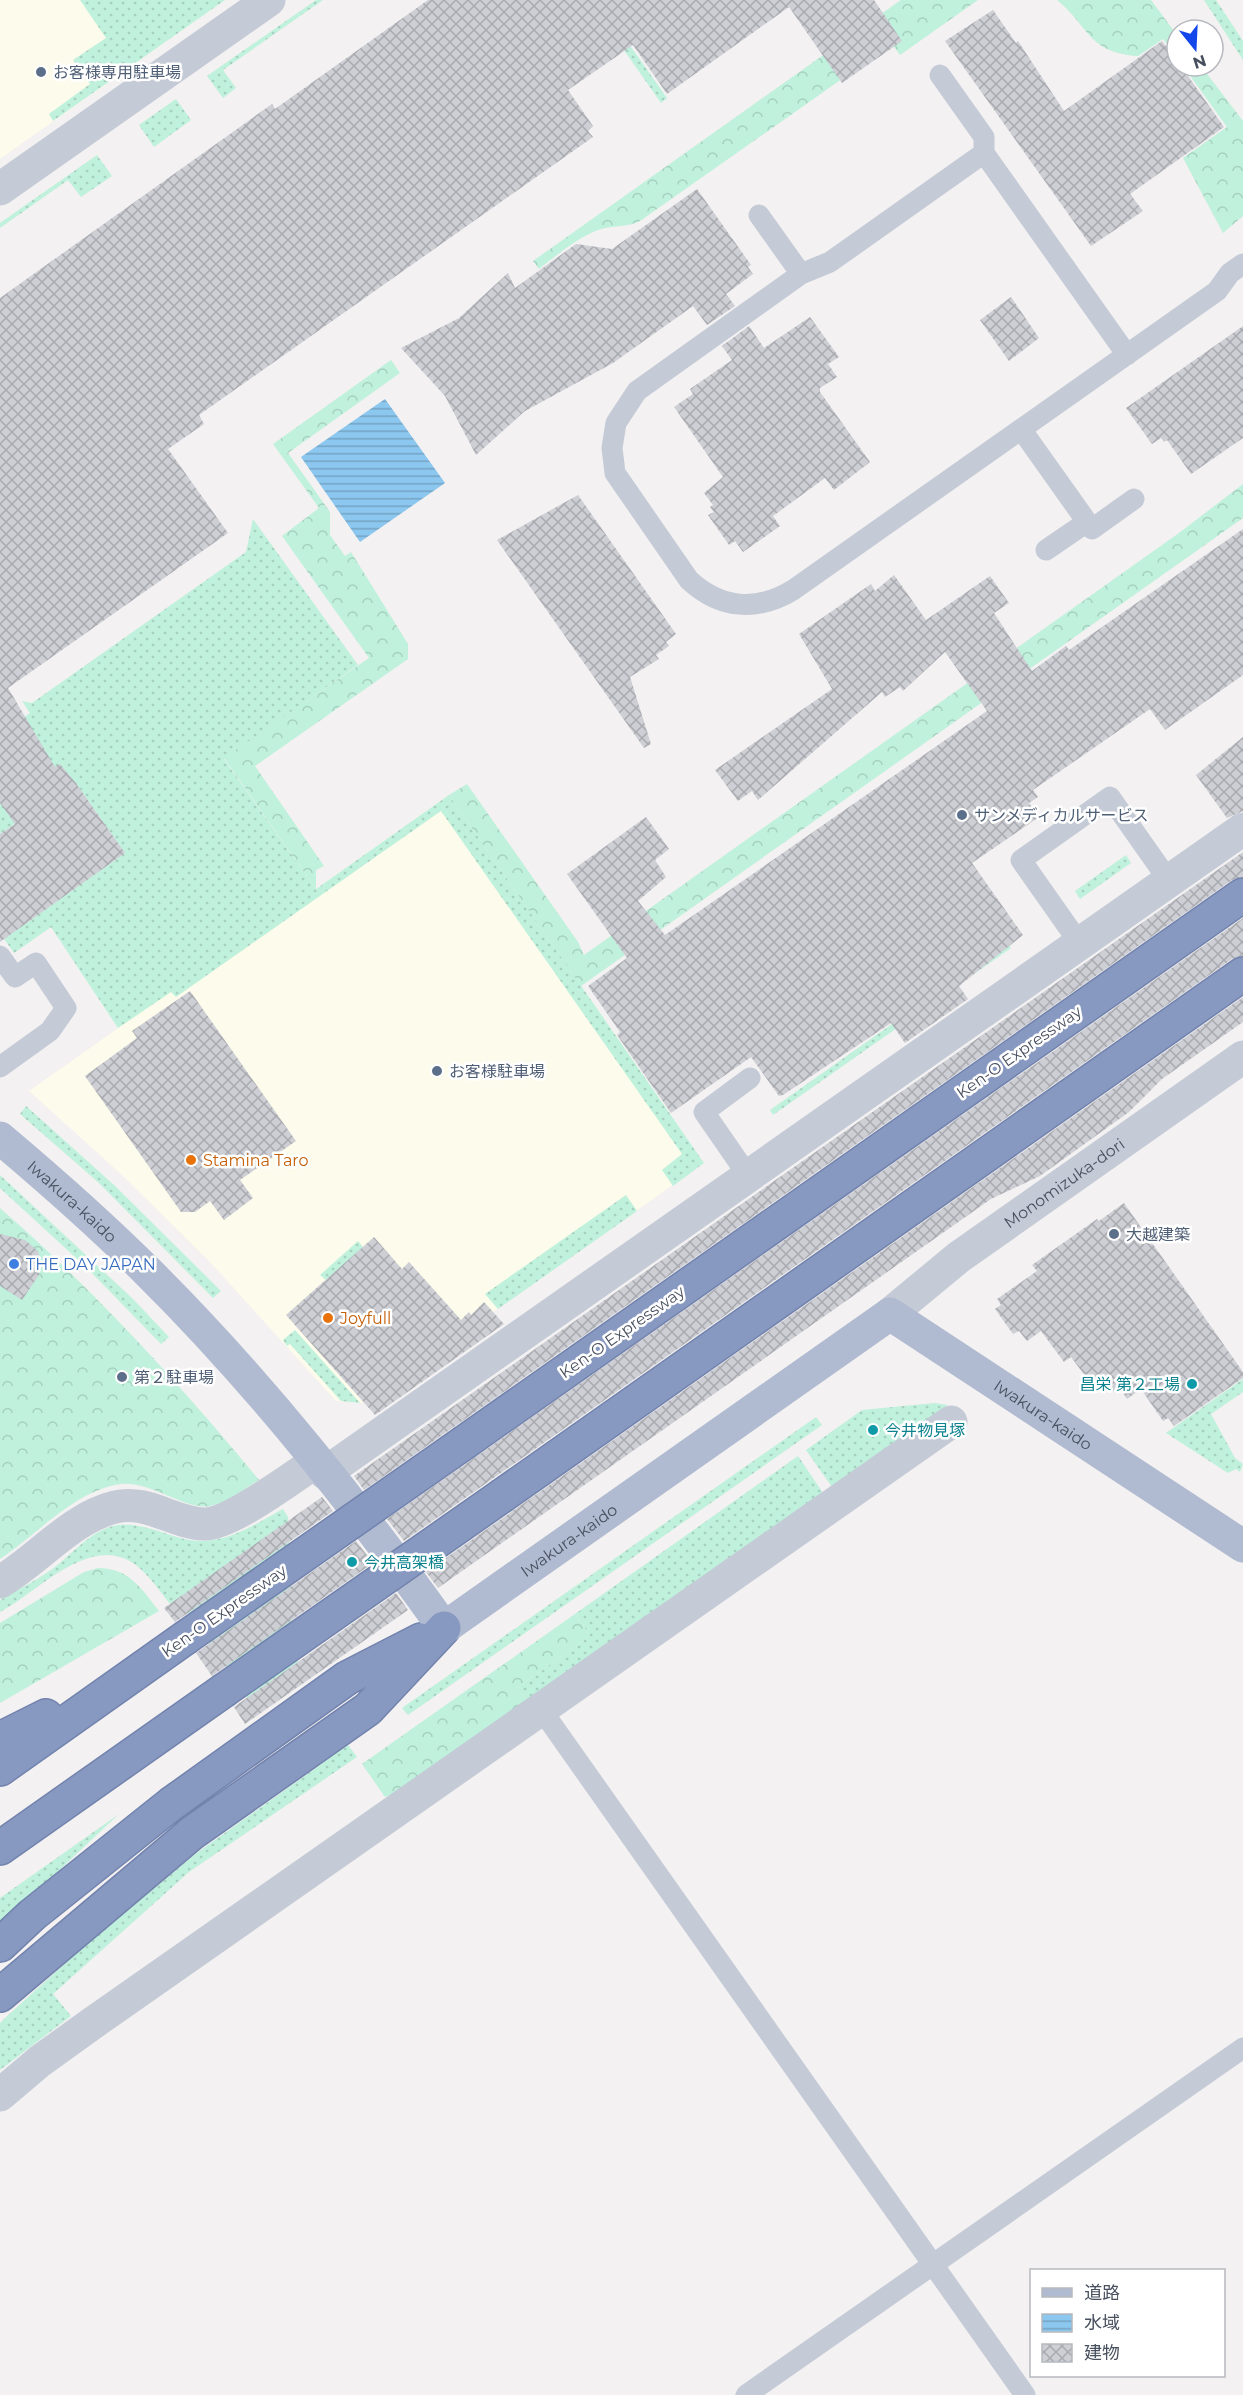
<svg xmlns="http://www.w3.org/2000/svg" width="1243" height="2395" font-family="Montserrat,'Noto Sans JP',sans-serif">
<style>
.commercial{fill:#fdfbeb}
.grass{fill:url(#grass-dots)}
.forest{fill:url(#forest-crowns)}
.water{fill:url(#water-rules)}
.building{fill:url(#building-cross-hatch)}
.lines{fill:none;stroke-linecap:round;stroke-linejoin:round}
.motorway-casing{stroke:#7283ad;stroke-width:36}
.service{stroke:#c4cad6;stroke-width:21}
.minor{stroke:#c4cad6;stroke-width:33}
.tertiary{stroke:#c4cad6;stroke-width:33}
.primary{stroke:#b0bad0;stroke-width:33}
.motorway{stroke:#8798c1;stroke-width:33}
.motorway-bridge-casing{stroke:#7283ad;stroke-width:36;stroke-linecap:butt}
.motorway-bridge{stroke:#8798c1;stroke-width:33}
.service-dot{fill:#5c6f8a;stroke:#fff;stroke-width:2}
.food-dot{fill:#e8710a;stroke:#fff;stroke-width:2}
.shop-dot{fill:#3f7fe0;stroke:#fff;stroke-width:2}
.culture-dot{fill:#0f9aa8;stroke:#fff;stroke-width:2}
.labels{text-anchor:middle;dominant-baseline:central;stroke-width:5;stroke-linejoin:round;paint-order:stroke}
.service-label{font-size:16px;fill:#4e5e75;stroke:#fff;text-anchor:start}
.street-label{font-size:16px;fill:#48505f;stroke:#fff}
.food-label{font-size:16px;fill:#c56008;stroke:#fff;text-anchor:start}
.shop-label{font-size:16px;fill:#366cbe;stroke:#fff;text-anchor:start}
.culture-label{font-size:16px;fill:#0d838f;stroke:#fff;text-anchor:start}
</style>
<defs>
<pattern id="grass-dots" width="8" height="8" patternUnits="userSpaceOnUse" patternTransform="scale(1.5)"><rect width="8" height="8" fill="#bff1dc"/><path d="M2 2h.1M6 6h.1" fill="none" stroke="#a6d0bf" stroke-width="1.8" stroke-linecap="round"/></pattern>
<pattern id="forest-crowns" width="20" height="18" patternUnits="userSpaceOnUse" patternTransform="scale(1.5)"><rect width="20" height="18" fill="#bff1dc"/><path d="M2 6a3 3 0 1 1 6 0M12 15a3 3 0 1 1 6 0" fill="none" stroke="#a6d0bf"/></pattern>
<pattern id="water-rules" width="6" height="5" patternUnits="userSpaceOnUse" patternTransform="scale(1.5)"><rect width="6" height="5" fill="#8bc7ef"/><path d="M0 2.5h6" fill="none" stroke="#74a4c5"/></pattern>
<pattern id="building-cross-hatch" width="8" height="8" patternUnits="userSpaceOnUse" patternTransform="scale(1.5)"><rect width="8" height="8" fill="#cdcfd5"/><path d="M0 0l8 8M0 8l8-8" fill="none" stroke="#a8aab0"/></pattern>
</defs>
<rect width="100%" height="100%" fill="#f3f1f1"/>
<path class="commercial" d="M0,0H225L0,159Z
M449,795L704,1163L364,1403L336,1401L210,1262L123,1176L29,1091Z"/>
<path class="grass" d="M80,0H225L53,121L49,114L90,84L73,60L106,38Z
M316,0H323L223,70L236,88L223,98L207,76Z
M589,0H598L667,98L661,103Z
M1204,0H1216L1243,41V60Z
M176,99L191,120L154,147L139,125Z
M97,155L112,176L81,197L68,180L0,228V223Z
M253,519L358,665L224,759L316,889L449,795L704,1163L673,1186L662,1170L682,1154L441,811L176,997L171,992L118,1028L51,927L14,953L0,933V904L18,929L125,853L75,782L0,834V734L30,713L22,701L32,703L246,552Z
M1126,855L1131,863L1080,899L1075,891Z
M1007,943L1011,948L773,1115L770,1110Z
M26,1106L114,1185L221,1291L213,1298L99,1183L20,1114Z
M0,1175L132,1298L169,1337L161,1344L88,1269L0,1188Z
M626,1195L637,1211L498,1309L485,1294Z
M358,1241L363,1247L326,1280L320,1275Z
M295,1330L360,1403L341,1401L290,1344L287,1346L283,1340Z
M1243,1379V1392L1211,1414L1235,1458L1243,1464L1240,1472L1236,1469L1228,1473L1166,1433Z
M935,1403L948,1405L832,1487L806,1450L862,1410Z
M816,1417L822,1425L408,1715L402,1708Z
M798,1456L823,1493L527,1701L517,1688L590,1636L575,1614Z
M283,1509L288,1517L293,1654L306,1672L254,1708L178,1598L170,1604C158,1589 145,1569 128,1560C85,1538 36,1593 0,1612V1600C17,1590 35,1581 51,1570C72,1555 92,1528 119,1525C139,1523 158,1531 177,1537C218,1550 248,1528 283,1509Z
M348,1745L357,1757L189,1872L53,1994L71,2016L0,2070V2023L5,2018L80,1950L194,1855Z
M119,1814L0,1926V1898Z"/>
<path class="forest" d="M901,0H978L900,55L874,19Z
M1057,0H1151L1177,35V57L1163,39L1138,56C1088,53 1089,26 1057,0Z
M829,51L846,76L640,221C626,228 612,225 598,230C577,238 557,255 539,269L533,261Z
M1183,66H1201L1243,121V216L1223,233L1183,158L1227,127Z
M391,360L400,373L288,453L330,512V535L345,556L351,552L408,644V659L255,766L324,866L316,870V889L224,758L369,658L282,536L319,508L273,444Z
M1243,484V518L581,986L449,795L467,784L578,942L584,955L1179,533Z
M0,1208C95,1291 179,1383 259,1480C244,1489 227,1503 210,1506C187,1511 151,1481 121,1484C75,1490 37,1535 0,1559Z
M98,1568C129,1568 141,1588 159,1611L0,1703V1623L84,1572Z
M575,1614L590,1636L517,1688L527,1701L396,1793L385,1797L362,1764Z"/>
<path class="water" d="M385,399L445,483L360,542L301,457Z"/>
<path class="building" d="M428,0H874L902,41L842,83L789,7L667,94L633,45L568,90L593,126L588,131L593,137L199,415L204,424L168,449L228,533L8,688L55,767L60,764L75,782L125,853L0,942V834L15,824L0,803V298L272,104L275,109Z
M993,10L1016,43L1018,41L1064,111L1162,41L1177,61V66H1181L1224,127L1130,194L1143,211L1091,246L945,41Z
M697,189L751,265L748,267L753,274L726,294L735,306L707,325L693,306L613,363L525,411L476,455L445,396L401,348L459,318L508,273L515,288L576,244L612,249Z
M1011,297L1039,338L1009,361L980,320Z
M810,317L839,357L828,364L837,377L820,388V392L870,462L834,490L825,478L773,516L780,526L743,552L735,541L729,545L708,515L714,512L710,507L713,505L704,493L723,477L674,407L693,394L690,389L732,360L722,346L749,326L764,348Z
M1243,326V438L1191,474L1167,440L1164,442L1161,438L1152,444L1126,408Z
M578,495L676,634L666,642L669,646L656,655L659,659L630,677L651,744L644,748L497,540Z
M1243,529V675L1165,730L1150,709L1033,790L1038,797L1029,803L1039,817L972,863L1023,935L959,986L968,999L905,1043L891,1023L783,1095L779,1096L751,1057L671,1113L617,1035L620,1032L588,986L627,958L567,874L646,817L669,849L655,860L666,877L638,901L665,935L987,711L945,652L903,691L900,687L885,697L882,692L758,800L752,791L738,801L715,770L832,689L799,634L871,584L875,591L894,575L926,620L990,576L1009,603L994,613L1032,671L1066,646L1069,650Z
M1243,737V811L1227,818L1196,775Z
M1243,852V877L1232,880L364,1490L354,1476Z
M1243,918V956L1232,959L404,1541L387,1519Z
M190,991L296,1141L240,1180L253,1198L224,1220L210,1201L195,1212H181L85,1076L137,1038L132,1031Z
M1243,997V1022L1162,1079L1129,1112L1040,1176L991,1199L438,1588L426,1572Z
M1124,1203L1243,1372V1378L1174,1426L1168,1418L1163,1421L1141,1389L1127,1399L1119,1387L1110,1393L1100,1379L1092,1385L1071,1357L1064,1362L1041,1331L1027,1341L1019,1331L1013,1334L995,1309L1001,1305L997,1299L1037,1271L1032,1265L1097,1219L1099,1221Z
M0,1234L25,1240L38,1251L40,1258L39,1275L22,1300L0,1286Z
M374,1237L402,1269L409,1262L461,1320L469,1312L471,1315L484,1302L504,1324L375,1415L286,1315Z
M322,1497L333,1511L175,1622L164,1608Z
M356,1541L373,1563L212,1676L196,1653Z
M396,1593L408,1610L245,1724L234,1707Z"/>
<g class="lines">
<g class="motorway-casing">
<path id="motorway" d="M465,1442L1243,895
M503,1495L1243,974
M0,1739L46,1716
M0,1769L185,1638
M0,1848L223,1691
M0,1945L32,1915L171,1804L347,1678L421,1640
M0,1995L192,1833L368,1709L444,1628"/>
</g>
<path class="service" d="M940,75L984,137V153
M759,215L801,274
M1127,355L984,153L830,262L801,274L637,391L616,423L612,448L615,473L689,580C720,609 757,612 793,590L1217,291L1230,273L1243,264
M1021,429L1092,529L1134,499
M1046,550L1087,522
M1080,944L1021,860L1110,797L1169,881
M0,956L15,977L36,963L66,1008L50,1031L0,1067
M749,1177L704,1112L750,1078
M541,1709L1025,2395
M746,2395L1243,2048"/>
<path class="minor" d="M0,189L269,0
M325,1473L1243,829
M0,1582C39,1559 71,1518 115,1507C147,1499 173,1523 204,1524C230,1525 292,1477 316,1462
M0,2095L40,2061L90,2025L951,1422"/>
<path class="tertiary" id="s1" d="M890,1314L959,1257L1243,1057"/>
<path class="primary" id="s2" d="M0,1138C51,1181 101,1225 148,1272C257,1380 355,1503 444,1628L890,1314L1243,1546"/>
<use href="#motorway" class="motorway"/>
<g class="motorway-bridge-casing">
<path id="motorway-bridge" d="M185,1638L465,1442
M223,1691L503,1495"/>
</g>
<use href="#motorway-bridge" class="motorway-bridge"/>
</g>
<g class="service-dot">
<circle cx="41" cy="72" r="6"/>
<circle cx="962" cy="815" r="6"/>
<circle cx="437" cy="1071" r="6"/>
<circle cx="1114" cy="1234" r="6"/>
<circle cx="122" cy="1377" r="6"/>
</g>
<g class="food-dot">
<circle cx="191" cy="1160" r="6"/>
<circle cx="328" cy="1318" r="6"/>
</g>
<circle class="shop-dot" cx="14" cy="1264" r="6"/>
<g class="culture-dot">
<circle cx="1192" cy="1384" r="6"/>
<circle cx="873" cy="1430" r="6"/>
<circle cx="352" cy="1562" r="6"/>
</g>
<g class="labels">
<g class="service-label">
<text x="53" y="72">お客様専用駐車場</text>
<text x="974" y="815">サンメディカルサービス</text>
<text x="449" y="1071">お客様駐車場</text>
<text x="1126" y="1234">大越建築</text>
<text x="134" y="1377">第２駐車場</text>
</g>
<g class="street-label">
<text transform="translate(1019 1052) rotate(-35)">Ken-O Expressway</text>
<text stroke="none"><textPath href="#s1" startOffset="218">Monomizuka-dori</textPath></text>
<text stroke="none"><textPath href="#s2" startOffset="96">Iwakura-kaido</textPath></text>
<text transform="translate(622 1332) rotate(-35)">Ken-O Expressway</text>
<text stroke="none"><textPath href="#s2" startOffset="1392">Iwakura-kaido</textPath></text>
<text stroke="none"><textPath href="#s2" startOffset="816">Iwakura-kaido</textPath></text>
<text transform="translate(224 1611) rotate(-35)">Ken-O Expressway</text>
</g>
<g class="food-label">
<text x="203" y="1160">Stamina Taro</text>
<text x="340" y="1318">Joyfull</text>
</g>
<g class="shop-label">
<text x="26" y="1264">THE DAY JAPAN</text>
</g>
<g class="culture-label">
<text x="1180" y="1384" text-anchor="end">昌栄 第２工場</text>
<text x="885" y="1430">今井物見塚</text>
<text x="364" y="1562">今井高架橋</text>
</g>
</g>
<rect x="1030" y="2269" width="195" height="108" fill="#ffffff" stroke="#b6b9bf" stroke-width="1.5"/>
<rect x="1042" y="2288" width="30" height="9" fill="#b0bad0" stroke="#b6b9bf" stroke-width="1.5"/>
<text x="1084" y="2299" font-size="18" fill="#48505f">道路</text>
<rect x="1042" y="2314" width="30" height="18" fill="url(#water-rules)" stroke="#b6b9bf" stroke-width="1.5"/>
<text x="1084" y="2329" font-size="18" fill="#48505f">水域</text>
<rect x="1042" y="2344" width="30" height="18" fill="url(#building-cross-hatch)" stroke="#b6b9bf" stroke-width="1.5"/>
<text x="1084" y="2359" font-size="18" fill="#48505f">建物</text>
<g transform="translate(1195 48) rotate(162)"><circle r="28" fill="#ffffff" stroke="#b6b9bf" stroke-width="1.5"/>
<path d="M0-4.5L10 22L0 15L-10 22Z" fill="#1347eb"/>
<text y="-9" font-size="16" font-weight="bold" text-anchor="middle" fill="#48505f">N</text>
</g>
</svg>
